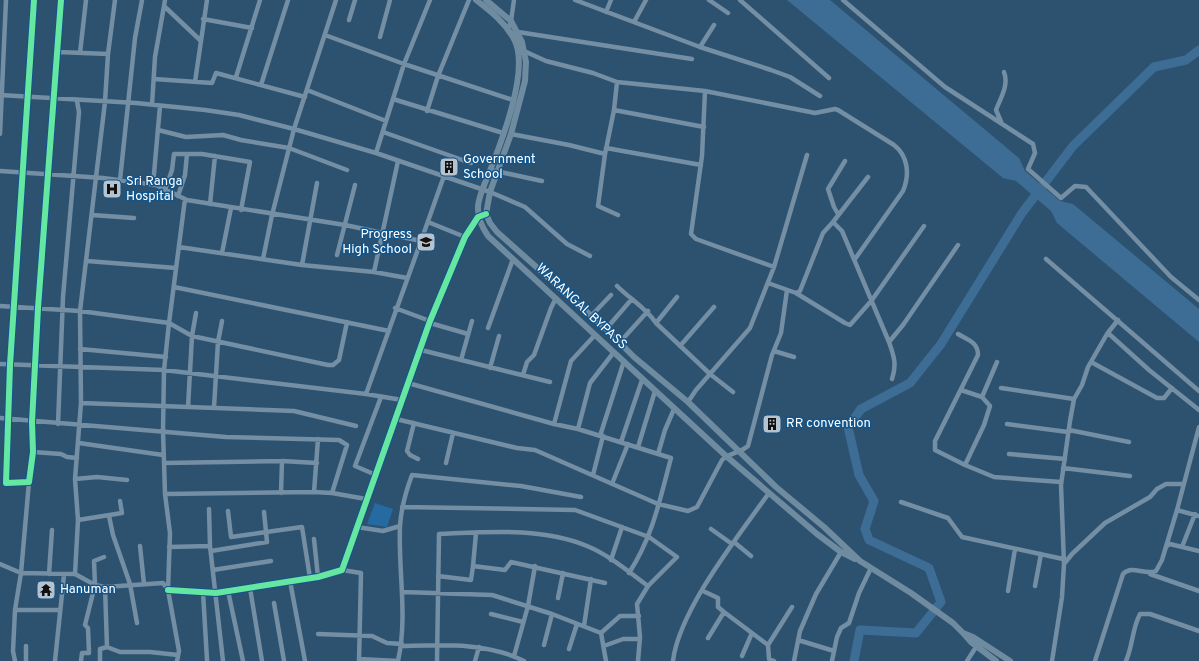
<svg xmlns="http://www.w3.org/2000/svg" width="1199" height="661" font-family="Overpass,sans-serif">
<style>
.green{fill:#256ba2}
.water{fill:#3d6d94}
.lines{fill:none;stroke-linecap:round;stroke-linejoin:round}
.river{stroke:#3d6d94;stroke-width:9}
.minor{stroke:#748ea4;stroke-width:4.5}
.secondary{stroke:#6f8ba0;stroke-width:6}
.cycleway-casing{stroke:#12558b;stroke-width:8}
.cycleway{stroke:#66e7a1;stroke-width:6}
.labels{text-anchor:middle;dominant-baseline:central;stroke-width:3;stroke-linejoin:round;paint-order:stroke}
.poi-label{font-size:13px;fill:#fff;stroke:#12558b;text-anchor:start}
.street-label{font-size:13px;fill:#fff;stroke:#12558b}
</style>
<rect width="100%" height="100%" fill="#2d5270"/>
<path class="green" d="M375,503L393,509L387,527L367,524Z"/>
<path class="water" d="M787,0H830L1019,158L1025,171L1060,201L1073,204L1199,309V342L1057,223L1051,211L1016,181L1003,178Z"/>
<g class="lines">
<path class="river" d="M854,661L860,630L916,633L941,602L929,568L869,540L865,529L874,501L859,475L848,427L861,409L910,383L941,344L1022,213L1073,146L1154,67L1186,60L1199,50"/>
<path class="minor" d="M34,0L10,365L6,483L29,482L33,452L32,422L38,308L61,0
M165,0L164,6L201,41L195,82
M575,0L700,47L771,70L790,77L820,96
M709,0L728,13
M740,0L829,78
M843,0L945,87L1033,144L1035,153L1028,169L1061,198L1075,186L1086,187L1171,277L1199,300
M606,12L611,0
M203,19L252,28
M349,20L355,0
M634,22L646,0
M508,29L511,21L514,0
M518,32L692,59
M325,35L404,64L513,100
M380,37L390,0
M201,41L207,0
M700,47L714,25
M524,51L546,61L593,73L617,82L705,91L815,113L835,109L838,110L894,145C908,156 910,174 903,191L855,259
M58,52L108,54L105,102L80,311L81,403L75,479L78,520L75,574
M80,53L86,0
M108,54L115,0
M236,77L260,0
M154,79L212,83L216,73L305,97
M261,85L288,0
M307,90L386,121
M705,91L702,156L691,234L696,239L774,267
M0,95L136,103L205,110L239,115L294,129L336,0
M393,99L404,64L430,0
M152,105L155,57L164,6
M614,110L704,127
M427,111L438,76L469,0
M1002,124L996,110C1001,97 1009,85 1004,72
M158,130L186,137L223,135L241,140L289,148L347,170
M383,132L471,163
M0,134L6,0
M511,134L569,145L605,154L614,110L617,82
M606,148L701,165
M376,153L393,99L503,133
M605,154L598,206L618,215
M491,170L542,181
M0,171L103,178L156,185L187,200L345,225L421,241L444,176
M120,180L135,38L142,0
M153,185L160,106
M165,190L172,170L174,154H202L250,162L241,210
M178,196L185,175L187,154
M210,204L215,156
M838,214L834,207L828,189L845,161
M92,215L134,218
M428,222L465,237
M833,222L868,177
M179,247L302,265L317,183
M222,253L231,208
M337,255L355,185
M263,259L272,215L294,129L376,153L490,192L525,207L567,244L590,256
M1046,259L1199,391
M87,261L176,268
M302,265L374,272L407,278
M374,272L398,161
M768,283L796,293L800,291L823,233L833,222L842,231L889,342L903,325L958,245
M617,286C630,299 646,308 656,323
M174,287L389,331
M796,293L845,323L850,325L872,300L924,226
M677,297L656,323L710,374L733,392
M0,306L80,311L169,323L192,336L328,365H333L339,360L347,322
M395,308L430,321
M591,316L611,295
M430,323L468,334
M488,328L513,259
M606,329L631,300
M1108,333L1149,370L1199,410
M958,334C968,340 978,342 978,355L935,441V450L965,465
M620,342L648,311
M889,342C894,356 897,365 892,379
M680,346L714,307
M80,349L166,357
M421,350L550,382
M774,351L794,357
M461,360L472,321
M1091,362L1157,398H1164L1172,388
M0,364L164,370L366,394L402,400
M490,368L499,336
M523,375L527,362L534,355L551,308L556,298
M408,383L554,424L578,429L671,458C660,499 653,536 629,573
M1001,388L1074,399
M961,390L982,397L990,406L984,425L965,465L994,477L1061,482
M366,394L421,241
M982,397L997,362
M688,402L696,390L750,328L774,267L807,155
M81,403L294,411L356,426
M188,407L192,336L196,313
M214,407L218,342L222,321
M0,418L226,437L339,440L347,445L332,493
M396,419L517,448L535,450L658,504L688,511L697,507L722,460C729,453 740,453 748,446L772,355L781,333L787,290
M414,423L407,451L410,455L418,459
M58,424L63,297L79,112L77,101
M554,424L571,361L595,335
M1007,424L1068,432
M578,429L590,383L614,352
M1069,430L1129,442
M600,436L624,361
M621,442L642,380
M79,443L163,455
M638,447L655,391
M33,452L61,454L67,457L77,458
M658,454L665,430L674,409
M1009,454L1065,459
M164,463L282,461L317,463
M446,463L453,433
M1063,468L1130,476
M376,475L355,466L381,397
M593,475L603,436
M75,479L97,477L127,480
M29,482L21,573L15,610H60
M612,484L628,444
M314,492L318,439
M281,493L282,461
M165,494L314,492L332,493L366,499
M901,502L948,518L962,537L1063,559
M402,507L575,510L649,537L677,557L648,586L637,604L640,637L638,661
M1177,510L1199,427
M228,511L231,537L302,527L310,578
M109,516L113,535L130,584L137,623
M78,520L122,513L120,501
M357,527L383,531L400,526
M711,529L732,544
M314,539L318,577
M734,542L751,556
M140,546L144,584
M210,546L223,661
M1167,546L1170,544L1199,551
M169,547L210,546L209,509
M1182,547L1195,514
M211,551L267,542L264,512
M611,560L622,527
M0,564L21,573L75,574L95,585L105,587L163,583L168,590
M1064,564L1072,554L1105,523L1150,497L1157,489L1166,484H1184
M473,566L476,533
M213,570L271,561
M342,570L361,573L359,661
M49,574L52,530
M1150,574L1199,591
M438,576L471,580L473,566L505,570L511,562L605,583
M290,581L305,661
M1035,586L1041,554
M105,587L107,647L120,652H150L178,655
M250,588L262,661
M168,590L216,593L318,577L342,570L430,321L465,237L478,217L486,214
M228,591L243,661
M703,591L718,598V607L724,612
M1008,591L1015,549
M203,592L207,660
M403,592L492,595L552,614L601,633L606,661
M558,598L563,573
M274,603L284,661
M491,614L523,622
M584,626L591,579
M601,633L620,616H639
M318,634L372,636L387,643L402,644
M708,638L724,612L768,645L769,659L774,661
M798,640L834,651
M544,645L552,614
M768,645L792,607
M402,646C442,645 487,642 524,661
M604,646L623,639H640
M569,649L577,624
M514,656L528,606L535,566
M742,656L752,633
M359,659L398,661
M15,661L13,651L15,610
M26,661V646
M55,661L64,575
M81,661L82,653H89L88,628L85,625L95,585L94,561L104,557
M100,661V649L107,647
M177,661L179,651L168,590L170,533L165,494L163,431L164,370L169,323L185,199
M398,661C408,616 398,571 400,526C401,509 406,491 412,475L521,486L581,497
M437,661L439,534C487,532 542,527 587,546C609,555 629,572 648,586
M475,661L479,647
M673,661C679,610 739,535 769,493
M794,661L800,631L816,594L841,552
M832,661L837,637L841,628L849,623L859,593L871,568
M967,661L976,647
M1052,661L1062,597L1064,564L1061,485L1070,421L1074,399L1082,385L1088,367L1107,334L1118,320
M1095,661L1123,574C1132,564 1144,576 1156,571L1162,560L1177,510L1199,516
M1126,661C1133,645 1132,629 1140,614H1150L1199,631"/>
<path class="secondary" d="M476,0C490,11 505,22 514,39C530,68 503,138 491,168C481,195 469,208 488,236L726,456L817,534L841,552L855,559
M486,0L511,21L522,42L526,62L525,81L511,134L490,192L486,214L490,223L497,232L606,329L634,357L688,402L776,487L824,527L860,561L911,593L953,623L963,633L973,637L1010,661
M964,634L971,642L996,661"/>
<g class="cycleway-casing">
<path id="cycleway" d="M34,0L10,365L6,483L29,482L33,452L32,422L38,308L61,0
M168,590L216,593L318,577L342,570L430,321L465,237L478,217L486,214"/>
</g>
<use href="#cycleway" class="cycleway"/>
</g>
<defs>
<g id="building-square" transform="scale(1)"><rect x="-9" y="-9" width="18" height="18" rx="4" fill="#b6c2cd" stroke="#12558b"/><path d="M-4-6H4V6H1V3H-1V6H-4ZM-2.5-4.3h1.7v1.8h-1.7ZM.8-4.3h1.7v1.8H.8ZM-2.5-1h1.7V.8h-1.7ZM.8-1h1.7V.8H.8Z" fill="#111"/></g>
<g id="hospital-square" transform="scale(1)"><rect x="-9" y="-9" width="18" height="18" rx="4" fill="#b6c2cd" stroke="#12558b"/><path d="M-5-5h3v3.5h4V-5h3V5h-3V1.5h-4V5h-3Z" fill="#111"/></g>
<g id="university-square" transform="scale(1)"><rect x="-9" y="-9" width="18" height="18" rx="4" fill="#b6c2cd" stroke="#12558b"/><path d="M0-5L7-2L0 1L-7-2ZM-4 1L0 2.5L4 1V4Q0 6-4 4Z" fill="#111"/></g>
<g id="temple-square" transform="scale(1)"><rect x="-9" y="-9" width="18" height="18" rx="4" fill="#b6c2cd" stroke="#12558b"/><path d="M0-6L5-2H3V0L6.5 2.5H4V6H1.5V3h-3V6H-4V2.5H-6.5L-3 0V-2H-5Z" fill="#111"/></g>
</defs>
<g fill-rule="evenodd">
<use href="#building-square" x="449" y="167"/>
<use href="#hospital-square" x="112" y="189"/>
<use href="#university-square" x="426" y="242"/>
<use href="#building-square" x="772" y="424"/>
<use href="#temple-square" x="46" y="590"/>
</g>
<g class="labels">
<g class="poi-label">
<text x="463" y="160">Government<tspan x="463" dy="15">School</tspan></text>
<text x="126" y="182">Sri Ranga<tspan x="126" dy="15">Hospital</tspan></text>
<text x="412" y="235" text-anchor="end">Progress<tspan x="412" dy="15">High School</tspan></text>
<text x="786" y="424">RR convention</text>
<text x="60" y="590">Hanuman</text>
</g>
<g class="street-label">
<text transform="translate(581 307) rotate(43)">WARANGAL BYPASS</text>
</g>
</g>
</svg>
